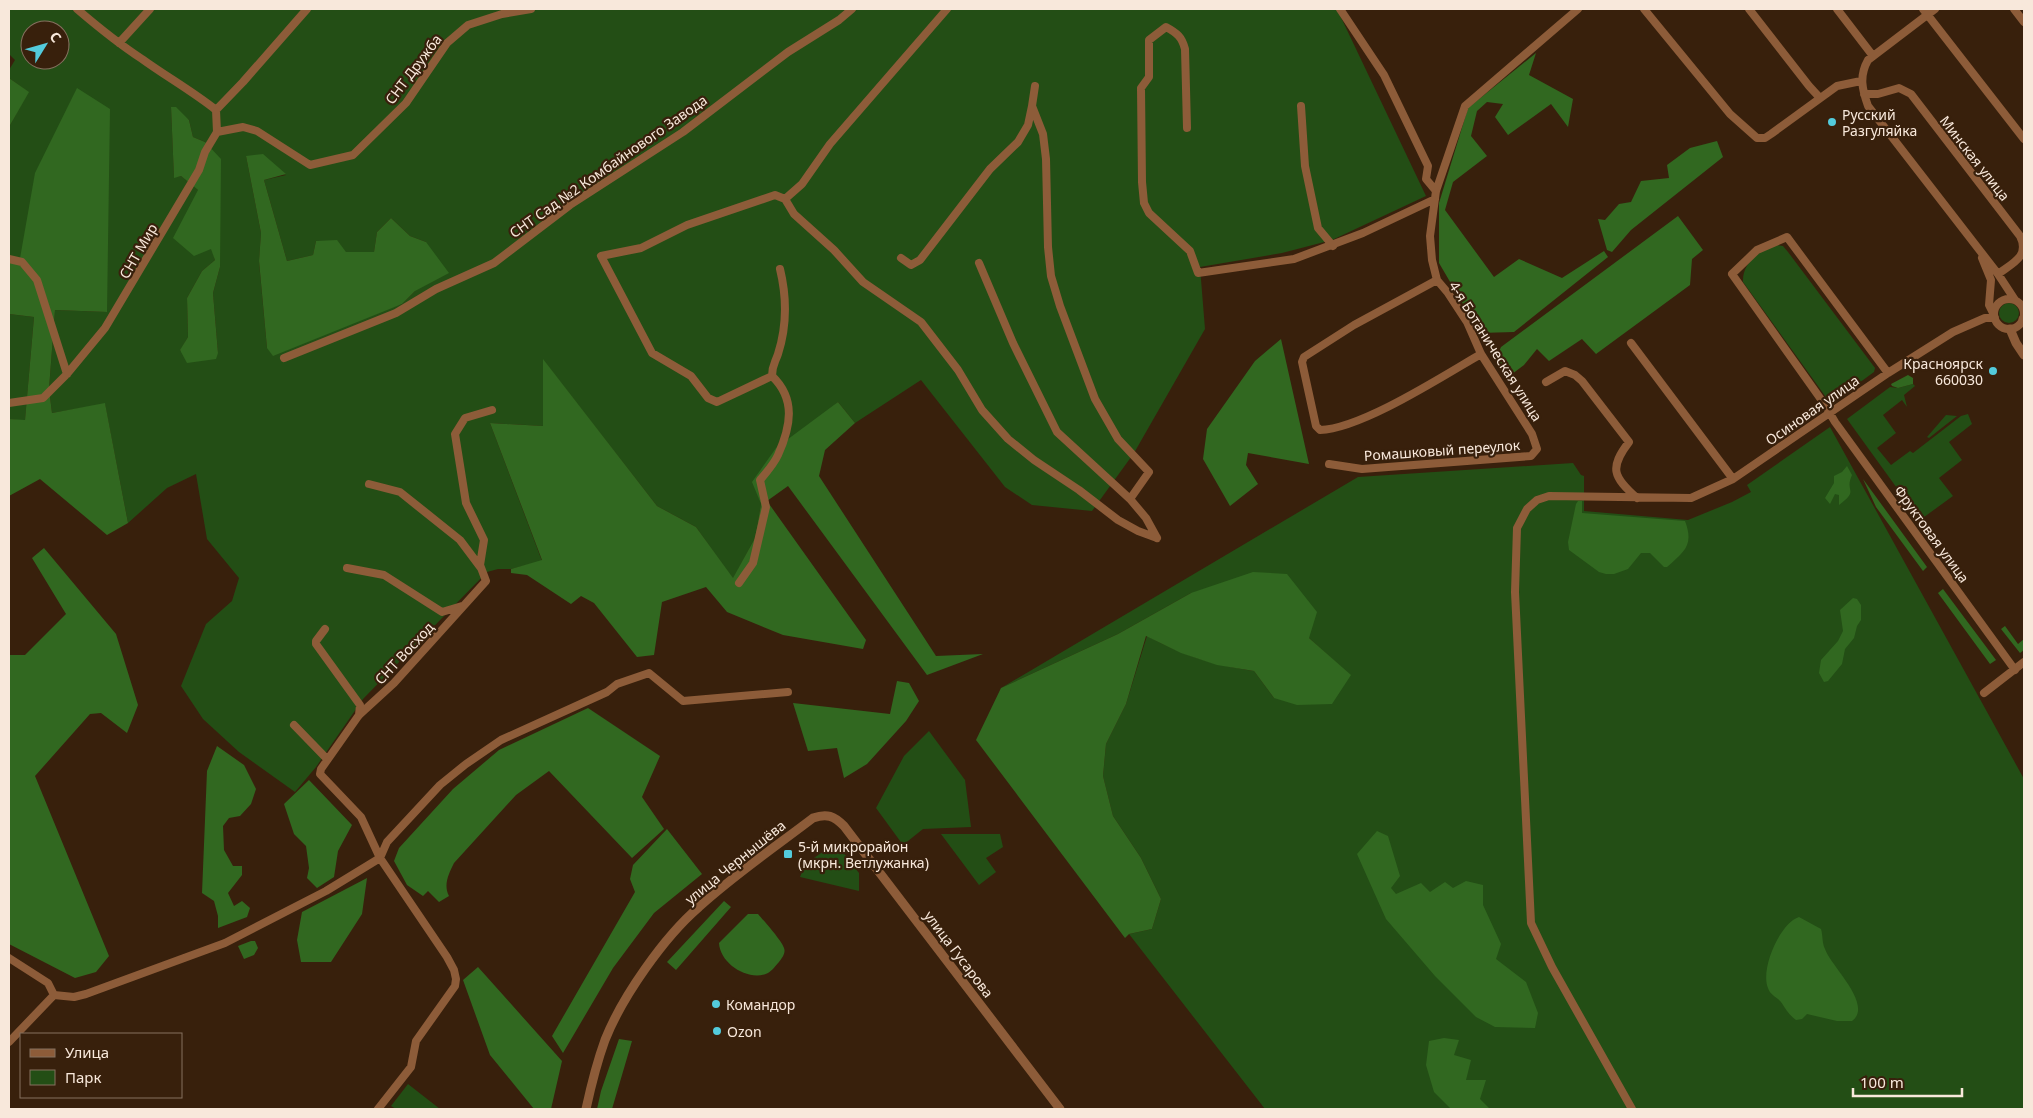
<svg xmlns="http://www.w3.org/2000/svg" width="2033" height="1118" font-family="'Noto Sans',sans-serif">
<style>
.green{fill:#234e15;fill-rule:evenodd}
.forest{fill:#316820}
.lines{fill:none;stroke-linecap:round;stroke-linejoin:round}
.minor{stroke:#8d5c39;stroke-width:8}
.tertiary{stroke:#8d5c39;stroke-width:9}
.poi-dot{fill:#53cbdc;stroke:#38200c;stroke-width:2}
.labels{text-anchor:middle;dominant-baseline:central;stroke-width:4.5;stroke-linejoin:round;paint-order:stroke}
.street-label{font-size:14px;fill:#f8e8db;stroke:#38200c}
.poi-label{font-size:14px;fill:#f8e8db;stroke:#38200c;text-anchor:start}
</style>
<rect width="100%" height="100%" fill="#38200c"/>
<path class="green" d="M9,9H1337L1426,196L1332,240L1282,253L1200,267L1205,329L1134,453L1092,511L1032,505L1005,487L921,380L855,423L838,402L753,482L761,504L755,538L733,579L696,527L657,506L543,360V426L490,423L542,561L511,569H498L487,572L363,699L316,767L295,792L239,752L203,719L181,686L206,624L232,601L239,578L207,539L196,474L167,488L128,523L105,404L52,413L49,389L55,310L107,312L19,264L9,262V127L28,92L9,78V70L15,60L9,54ZM30,30H60V60H30ZM171,107L189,120L193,137L205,142L220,267L213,293L218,353L180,351L188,337L187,298L202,271L215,260L198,190L181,176L174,177ZM246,156L286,175L264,180L287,261L313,255L316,241L346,252H374L377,232L391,218L410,236L426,242L415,291L402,304L267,348L259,262L261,233Z
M1776,245L1783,246L1788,252L1875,368L1874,372L1833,402L1828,400L1743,282C1742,263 1759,251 1776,245Z
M1999 313a10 10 0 1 1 20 0a10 10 0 1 1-20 0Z
M9,314L34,317L25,421L9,419Z
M1913,384L1915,386L1904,395L1907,407L1902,400L1883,415L1896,433L1877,448L1891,465L1910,451L1913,453L1961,416L1968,414L1972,424L1949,442L1962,460L1939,478L1953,496L1920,520L1847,419L1890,387L1898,388Z
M1946,415L1957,416L1929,438L1927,437Z
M1830,427L2024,779V1109H1265L1129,934L1152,929L1161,899L1141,858L1113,816L1103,776L1106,744L1126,704L1147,636C1185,656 1210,664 1254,671L1274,698L1350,675L1309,638L1191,593L1118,634L1001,688L1358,477L1573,463L1581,475L1584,476V511L1688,520L1732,502L1751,492L1747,485Z
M929,731L965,780L971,827L923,829L903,845L876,808L904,756Z
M941,834H1000L1003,847L986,858L996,872L979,885Z
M836,843L859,873V891L800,877L805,864Z
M408,1084L440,1109H396L391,1106Z"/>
<path class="forest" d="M1536,53L1529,75L1573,99L1568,127L1551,104L1508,135L1495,117L1503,104L1487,102L1477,111L1471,136L1487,156L1453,182L1445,210L1494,277L1519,259L1562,278L1604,251L1608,257L1514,332L1480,333L1439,263V203L1468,108Z
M9,78L29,92L9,127Z
M77,88L110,109L107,312L55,310L49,389L52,413L105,403L128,523L107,535L40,479L9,496V419L25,420L34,317L9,314V262L19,264L35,173Z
M171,107H176L189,120L193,137L205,142L221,159L220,267L213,293L218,353L216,359L187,363L180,350L188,337L187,298L202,271L215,260L211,249L194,256L173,238L198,190L181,176L174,178Z
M1717,141L1723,157L1631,230L1612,252L1607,250L1598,219L1605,220L1619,204L1631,202L1641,181L1669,178L1667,165L1690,148Z
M263,154L286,174L264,180L287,261L313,255L316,241L337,240L346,252H374L377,232L391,218L410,236L426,242L449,273L415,291L402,304L273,356L267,348L259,261L261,233L246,156Z
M1678,216L1703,250L1692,259L1690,285L1596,354L1582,339L1549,361L1537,349L1524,365L1508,377L1496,358L1501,347Z
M1281,339L1309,464L1248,453L1246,465L1258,484L1230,506L1203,459L1207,429L1255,361Z
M543,359L657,506L696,527L733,578L755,538L761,504L752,482L776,448L838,402L855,423L825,450L819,476L936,656L983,654L927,675L788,486L767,501L866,640L863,649L783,635L727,612L706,587L662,602L654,655L637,657L594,603L581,596L571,604L527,575L511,573V569L542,560L490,423L543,426Z
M1908,375L1913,378V384L1898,388L1892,386L1891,384Z
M1847,466L1852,475C1844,493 1860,489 1839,505V495L1835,494L1830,504L1825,498L1834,483V476L1842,472Z
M1863,479L1927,567L1923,571L1876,507Z
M1578,501H1582V513L1685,521C1694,545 1685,551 1667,567H1664L1650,553H1641L1628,569L1614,574H1606L1599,572L1569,550L1568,542L1576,504Z
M44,548L116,634L138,705L127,733L101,713L90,714L35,776L109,956L96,972L75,978L9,944V655H25L66,614L32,558Z
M1253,572L1287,574L1317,612L1309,638L1351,675L1332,704L1297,705L1274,698L1254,671L1217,665L1181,653L1146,636L1126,704L1106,744L1103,776L1113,816L1141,858L1161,899L1152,929L1129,934L1125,938L976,740L1001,688L1118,634L1191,593Z
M1943,589L1996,660L1990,664L1938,593Z
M1853,598L1857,599L1861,605V620L1857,626L1854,638L1845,649L1842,664L1828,681L1824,682L1819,673L1821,660L1838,641L1843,631L1840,610Z
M2005,626L2018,644L2024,639V650L2020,653L2001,629Z
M897,681L909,683L919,701L906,721L867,764L844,778L837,748L808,751L793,703L890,714Z
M588,708L660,756L642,797L664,829L632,858L549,771L516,795L454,863C449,873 443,885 449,896L439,902L428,891L423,896L407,885L394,861L399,848L453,789L499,750Z
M217,746L244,765L256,789L251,804L240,816L229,818L223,826L224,850L233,866H242V875L228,893L234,906L242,901L250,908L247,917L218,928V916L214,901L202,893L207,771Z
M309,780L352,825L338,851L334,877L317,888L307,878L309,868L306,846L294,834L284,804Z
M667,829L702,874L654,913L613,968L563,1053L552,1036L635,892L630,879L633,865Z
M1377,831L1388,836L1400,876L1391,888L1396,894L1421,883L1430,892L1445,882L1453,888L1466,881L1483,885V905L1501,944L1496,959L1526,982L1538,1013L1535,1028L1495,1027L1476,1017L1435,976L1386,919L1357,854Z
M367,878L362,914L331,962H301L297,940L302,912Z
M724,901L731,907L676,970L667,962Z
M748,914H758C764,921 782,941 784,948C786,953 782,958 779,962C776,965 772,971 768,973C749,982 720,964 719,943Z
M1799,917L1821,929C1823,936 1822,943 1825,949C1830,965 1874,1005 1852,1021H1837L1807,1014L1802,1019L1796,1020C1788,1014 1786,1009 1781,1002C1777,997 1770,995 1768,988C1760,969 1780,923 1799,917Z
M251,941H255L258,948L254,955L244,959L238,946Z
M478,967L562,1061L551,1109H534L490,1055L463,980Z
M1444,1038L1459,1040L1454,1055L1471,1060L1466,1080H1486L1480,1099L1490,1109H1451L1434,1092L1426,1065L1429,1041Z
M619,1039L632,1041L612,1109H597L601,1091Z"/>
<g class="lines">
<path class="minor" d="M77,9C98,27 119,44 142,59C167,77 192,91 216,110L217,132
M947,9L830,144L802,184L785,199L794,214L834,250L863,282L921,322L958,370L982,410L1008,439L1034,460L1079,490L1118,520L1138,531L1157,538
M1340,9L1384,75L1428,166L1426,179L1436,191
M1644,9L1730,114L1757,138H1765L1771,134L1837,86L1861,81
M1749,9L1809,86L1820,98
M1837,9L1873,56
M1923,9L2024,139
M1935,9L1868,60C1859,76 1862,89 1868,106L1998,274L2015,300
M2014,9L2024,22
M119,43L150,9
M1035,86L1032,106L1043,134L1046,159L1048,247L1051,276L1060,306L1095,399L1118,439L1149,472L1130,499L1146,518L1157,538
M1864,94H1878L1899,88L1911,94L2020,236C2030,256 2013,263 1998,274
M1301,106L1305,166L1318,228L1333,246
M216,110L243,82L307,9
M1187,128L1185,49C1182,37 1177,33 1166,27L1149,40V77L1141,88L1142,182L1144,203L1149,213L1190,251L1198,273L1294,259L1363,233L1435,199
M217,132L243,127L257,131L310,165L353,155L406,103L447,43L468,25L502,14L531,9
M901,258L911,265L920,260L990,169L1018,142L1028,125L1032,106
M1982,258L1991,280L1989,305L1994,315
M9,259L22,262L37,280L67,374
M979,263L1013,343L1057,432L1130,499
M1437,280L1354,325L1304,357L1302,362L1316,426L1320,430C1361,429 1443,376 1481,354
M1994 314a15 15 0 1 1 30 0a15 15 0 1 1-30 0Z
M1631,343L1733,479
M284,358L396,313L436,289L494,263L570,205L683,132L788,52L839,20L852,9
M1888,373L1787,237L1757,250L1732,274L1825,405L1835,422L2015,670
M772,376L717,402L708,398L691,376L652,353L601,256L641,248L687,225L775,195L785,199
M1546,382L1565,371L1575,375L1582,381L1629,442C1609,468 1613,477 1637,498
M9,403L43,398L67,374L105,328L199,170L205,152L217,132
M1329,464L1362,469L1531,456L1537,449L1532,434L1481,354L1467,322L1448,293L1437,280L1432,260L1430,236L1436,191L1465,106L1578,9
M369,484L400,492L460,540L481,568
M347,568L384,575L442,612L462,606
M739,583L753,563L766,507L760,480C766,473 774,464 778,455C791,426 796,399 772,376C772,365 775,363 778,354C787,326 787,298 780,269
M325,629L316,641V644L360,705L359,715
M1984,693L2024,662
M294,725L327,759
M9,958L48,983L54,995
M9,1042L54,995L74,997L86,994L225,943L326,891L380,858L387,842L440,785L466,764L501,740L607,692L617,684L649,673L683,701L788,692
M378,1109L411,1067L416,1041L455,986L456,979L454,970L447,957L380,858L361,817L320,774L321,769L359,715L394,683L486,581L480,565L484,540L466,503L455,434L465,418L492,410
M1632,1109L1552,967L1531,923L1515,592L1517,528L1527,509L1537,500L1549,496L1691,498L1733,479L1888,373L1953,332L1985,318H1995"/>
<path class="tertiary" d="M2023,319L2024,320
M2010,329L2016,343L2024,355
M586,1109C591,1086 597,1062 605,1040C622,997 664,937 699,907C734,875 775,847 813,818C827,813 834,816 844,826L1060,1109"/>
</g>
<g class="poi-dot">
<circle cx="1832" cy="122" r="5"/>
<circle cx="1993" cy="371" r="5"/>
<rect x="783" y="849" width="10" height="10" rx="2.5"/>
<circle cx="716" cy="1004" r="5"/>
<circle cx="717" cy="1031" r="5"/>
</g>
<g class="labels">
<g class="street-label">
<text transform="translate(413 69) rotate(-53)">СНТ Дружба</text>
<text transform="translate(1975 158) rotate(52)">Минская улица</text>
<text transform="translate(608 166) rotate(-35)">СНТ Сад №2 Комбайнового Завода</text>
<text transform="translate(138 251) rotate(-60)">СНТ Мир</text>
<text transform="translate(1496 351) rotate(58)">4-я Ботаническая улица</text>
<text transform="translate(1812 410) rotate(-35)">Осиновая улица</text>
<text transform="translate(1442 450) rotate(-4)">Ромашковый переулок</text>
<text transform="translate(1932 534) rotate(54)">Фруктовая улица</text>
<text transform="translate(404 653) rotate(-47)">СНТ Восход</text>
<text transform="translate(735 862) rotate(-39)">улица Чернышёва</text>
<text transform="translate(959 954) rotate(53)">улица Гусарова</text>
</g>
<g class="poi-label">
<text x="1842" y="114">Русский<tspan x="1842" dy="16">Разгуляйка</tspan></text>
<text x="1983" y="363" text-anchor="end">Красноярск<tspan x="1983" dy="16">660030</tspan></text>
<text x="798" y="846">5-й микрорайон<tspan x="798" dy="16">(мкрн. Ветлужанка)</tspan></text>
<text x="726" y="1004">Командор</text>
<text x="727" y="1031">Ozon</text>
</g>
</g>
<rect width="2033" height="1118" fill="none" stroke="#f8e8db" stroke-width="20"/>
<rect x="20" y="1033" width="162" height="65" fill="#38200c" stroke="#85705f"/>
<rect x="30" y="1049" width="25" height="8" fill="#8d5c39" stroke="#85705f"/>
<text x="65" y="1058" font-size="15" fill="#f8e8db">Улица</text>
<rect x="30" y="1070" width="25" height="15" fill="#234e15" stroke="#85705f"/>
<text x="65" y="1083" font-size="15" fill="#f8e8db">Парк</text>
<g transform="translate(45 45) rotate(53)"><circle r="24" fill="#38200c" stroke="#85705f"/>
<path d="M0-4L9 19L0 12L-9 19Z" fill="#53cbdc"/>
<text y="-8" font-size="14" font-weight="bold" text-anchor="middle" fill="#f8e8db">С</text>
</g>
<path d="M1853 1088v8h109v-8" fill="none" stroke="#f8e8db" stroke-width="2.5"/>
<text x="1860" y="1088" font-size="15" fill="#f8e8db" stroke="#38200c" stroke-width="4" paint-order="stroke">100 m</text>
</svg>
